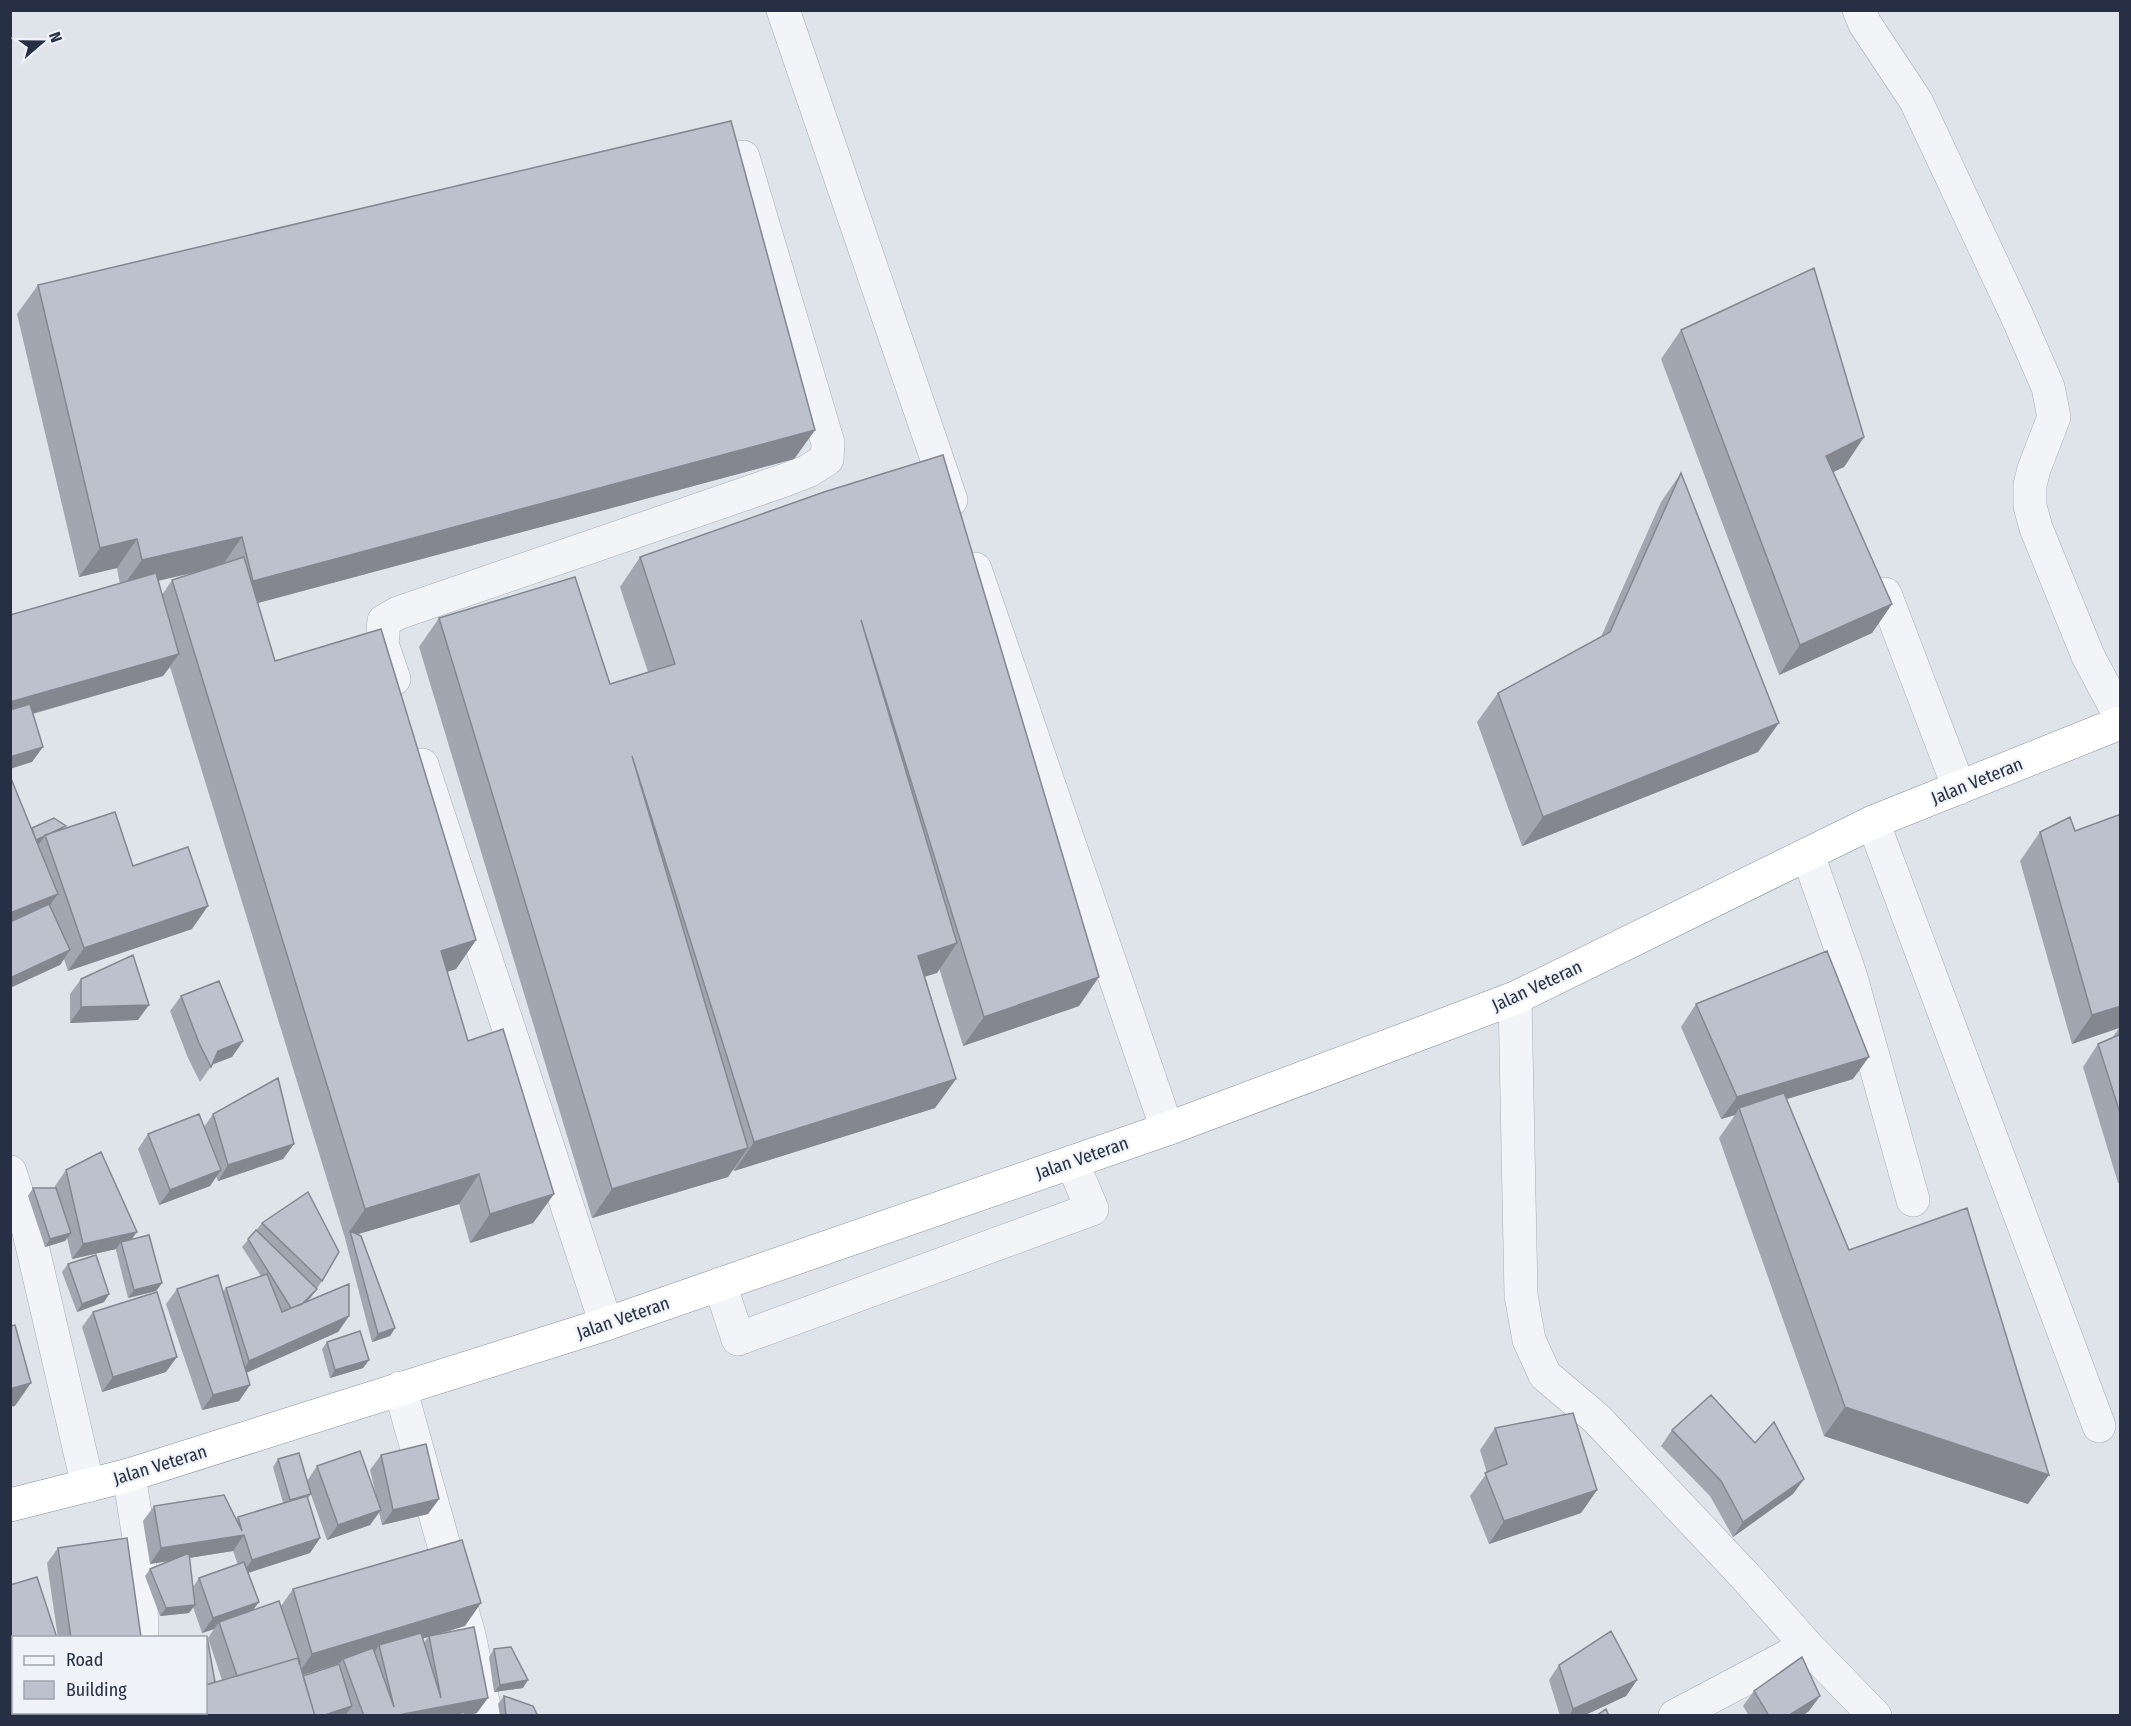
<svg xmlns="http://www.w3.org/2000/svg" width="2131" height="1726" font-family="'Fira Sans Condensed',sans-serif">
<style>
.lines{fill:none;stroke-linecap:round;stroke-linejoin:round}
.minor-casing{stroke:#a8adb8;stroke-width:34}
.highway-casing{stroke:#858fa2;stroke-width:34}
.minor{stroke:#f2f4f8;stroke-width:33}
.highway{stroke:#fff;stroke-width:33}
.wall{fill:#a2a6b0;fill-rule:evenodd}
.shaded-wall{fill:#848790}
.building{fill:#bcc1cd;stroke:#848790;stroke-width:1.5}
.labels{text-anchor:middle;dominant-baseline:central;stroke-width:4.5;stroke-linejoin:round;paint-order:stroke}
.street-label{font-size:18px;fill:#262f43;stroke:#eff2f7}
</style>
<rect width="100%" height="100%" fill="#dfe3ea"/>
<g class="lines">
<g class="minor-casing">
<path id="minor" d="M783,10L951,500
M1859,10L1865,24L1916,101L2017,316L2048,387L2054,417L2034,469L2030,485V506L2036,528L2088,656L2120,716
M975,569L1167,1129
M1885,594L1959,788
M394,679L382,644L384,621L398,613L785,480L808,471L827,459L828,443L743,157
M422,765L606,1324
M1873,822L2099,1426
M1808,855L1850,974L1913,1200
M1515,998L1521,1295L1529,1340L1545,1375L1597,1419L1746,1577L1807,1646L1875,1716
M10,1172L28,1228L88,1486
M720,1284L738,1339L1092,1209L1072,1162
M400,1388L469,1635L486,1716
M129,1475L139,1538L142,1638
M146,1712V1716
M1675,1716L1807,1646"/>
</g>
<g class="highway-casing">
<path id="highway" d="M10,1505L129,1475L606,1324L1167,1129L1515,998L1873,822L2120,723"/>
</g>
<use href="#minor" class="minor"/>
<use href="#highway" class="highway"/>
</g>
<path class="wall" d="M38,285L815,430L794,459L258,603L275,661L476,940L456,969L447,972L468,1041L554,1194L533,1223L470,1243L459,1204L358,1234L395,1328L390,1336L372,1342L345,1238L170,667L163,676L33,714L32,762L10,615L120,584L117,568L79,577L17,314ZM201,571L172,580L162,595L158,581Z
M1681,330L1864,437L1844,467L1833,472L1892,604L1872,633L1779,675L1661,359Z
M1681,473L1758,752L1522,846L1477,722L1498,693L1601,637L1661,502Z
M824,492L1079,1006L963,1046L939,968L937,973L925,976L956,1079L935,1108L734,1171L733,1169L728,1177L592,1218L419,647L439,618L610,684L648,672L620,587L640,557Z
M2121,814V1182L2118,1183L2083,1067L2098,1044L2112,1038L2119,1028L2072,1044L2020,861L2040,832L2075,831Z
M32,828L64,829L133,866L192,929L68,971L64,959L60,965Z
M81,979L138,1020L70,1023V994Z
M181,996L243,1041L232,1057L212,1065L200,1082L188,1058L170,1011Z
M1696,1004L1853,1079L1786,1099L1849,1250L2028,1504L1824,1436L1719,1138L1735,1115L1721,1119L1681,1027Z
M213,1114L294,1144L283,1159L218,1181L216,1176L210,1186L159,1205L138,1149L148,1134L204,1127Z
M66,1170L132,1240L162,1283L156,1291L128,1298L116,1250V1249L72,1259L67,1238L65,1241L45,1247L28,1196L33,1188H55V1186Z
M262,1223L322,1281L311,1297L306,1302L349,1316L338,1332L246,1373L250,1385L239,1401L202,1410L166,1304L177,1289L223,1292L226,1288L261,1276L242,1247Z
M68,1264L109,1294L104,1302L77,1312L62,1272Z
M93,1312L166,1372L102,1392L82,1327Z
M327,1342L369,1360L363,1368L330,1378L322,1349Z
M1495,1428L1597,1490L1581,1513L1489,1544L1470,1496L1487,1473L1480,1450Z
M1672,1430L1755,1443L1804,1479L1793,1494L1733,1537L1710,1496L1661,1446Z
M381,1455L439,1499L428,1514L382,1525L379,1512L370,1525L327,1540L309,1489L311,1494L308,1498L320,1538L310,1553L248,1573L253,1610L281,1606L293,1589L465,1626L439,1634L477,1713L465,1716H348L347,1713L345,1716H158L160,1713H206L215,1682L222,1680L208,1638L214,1629L202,1633L193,1607L189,1613L160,1616L145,1576L150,1569L171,1560L150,1564L143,1521L154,1506L236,1520L238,1517L283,1503L273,1467L278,1459L307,1481L317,1466L376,1495L370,1470ZM233,1551L238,1565L199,1578L193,1587L189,1558ZM428,1637L424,1643L422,1639ZM340,1663L339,1665L303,1676V1675Z
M58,1548L141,1637V1638H58L47,1563Z
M494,1649L523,1688L494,1692L489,1657Z
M1559,1665L1637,1680L1626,1696L1583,1716H1560L1549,1680Z
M1754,1691L1809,1711L1802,1716H1749L1743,1706Z
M504,1696L538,1716H500L498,1704Z"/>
<path class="shaded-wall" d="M815,430L794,459L232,610L253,581Z
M1864,437L1844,467L1806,485L1826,456Z
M242,537L222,566L121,589L142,560Z
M137,539L117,568L79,577L100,548Z
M1892,604L1872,633L1779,675L1800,645Z
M179,654L163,676L10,720V702Z
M1779,723L1758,752L1522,846L1543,817Z
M43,747L32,762L10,769V757Z
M45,836L39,844L28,849L34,841Z
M58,894L42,916L10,929V913Z
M208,906L192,929L68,971L84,948Z
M476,940L456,969L420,980L441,951Z
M957,943L937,973L898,985L918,956Z
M70,950L60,965L10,988V978Z
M1099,977L1079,1006L963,1046L984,1017Z
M149,1005L138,1020L70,1023L81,1007Z
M2121,1006V1026L2119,1028L2072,1044L2092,1015Z
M243,1041L232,1057L210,1065L218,1051Z
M1869,1057L1853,1079L1741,1113L1739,1108L1735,1115L1721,1119L1737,1097Z
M956,1079L935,1108L734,1171L754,1142Z
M294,1144L283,1159L218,1181L228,1165Z
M748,1148L728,1177L592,1218L612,1189Z
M221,1170L210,1186L159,1205L170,1190Z
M479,1174L459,1204L352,1236L350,1231L345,1238L365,1209Z
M554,1194L533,1223L470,1243L490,1214Z
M137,1232L126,1247L121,1242L116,1249L72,1259L83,1244Z
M71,1233L65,1241L45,1247L50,1239Z
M162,1283L156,1291L128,1298L134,1290Z
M317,1289L311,1297L288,1320L293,1312Z
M109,1294L104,1302L77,1312L82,1304Z
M349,1316L338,1332L239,1376L249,1361Z
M395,1328L390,1336L372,1342L378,1334Z
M177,1357L166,1372L102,1392L113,1377Z
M369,1360L363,1368L330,1378L335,1370Z
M31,1383L15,1406L10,1407V1389Z
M250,1385L239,1401L202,1410L213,1395Z
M1845,1407L2049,1475L2028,1504L1824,1436Z
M1804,1479L1793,1494L1733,1537L1743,1522Z
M1597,1490L1581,1513L1489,1544L1504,1521Z
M439,1499L428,1514L382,1525L393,1510Z
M381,1510L370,1525L327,1540L338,1525Z
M244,1535L233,1551L150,1564L161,1548Z
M320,1538L310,1553L241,1575L252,1560Z
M259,1602L248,1617L219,1622L214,1629L202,1633L213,1618Z
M481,1603L465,1626L381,1651L379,1645L374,1653L343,1659L340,1663L296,1677L312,1654Z
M195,1605L189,1613L160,1616L166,1608Z
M14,1663V1675L10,1676V1664Z
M528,1680L523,1688L494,1692L500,1685Z
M1637,1680L1626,1696L1583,1716H1569L1573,1709Z
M1820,1696L1809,1711L1802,1716H1788Z
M488,1698L477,1713L465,1716H393Z
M352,1706L345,1716H322Z"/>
<path class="building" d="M731,121L815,430L253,581L242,537L142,560L137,539L100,548L38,285Z
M1814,268L1864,437L1826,456L1892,604L1800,645L1681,330Z
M943,455L1099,977L984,1017L861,620L957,943L918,956L956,1079L754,1142L632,756L748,1148L612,1189L439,618L575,577L610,684L675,664L640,557L824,492Z
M1681,473L1779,723L1543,817L1498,693L1610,632Z
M244,557L275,661L381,629L476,940L441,951L468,1041L503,1029L554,1194L490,1214L479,1174L365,1209L172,580Z
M156,573L179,654L10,702V615Z
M30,704L43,747L10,757V710Z
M10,776L58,894L10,913Z
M115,812L133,866L188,847L208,906L84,948L45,835Z
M2121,814V1006L2092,1015L2040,832L2070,817L2075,831Z
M54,818L66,826L36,840L32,828Z
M49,904L70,950L10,978V922Z
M1827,951L1869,1057L1737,1097L1696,1004Z
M133,955L149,1005L81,1007V979Z
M219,981L243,1041L218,1051L211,1067L199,1043L181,996Z
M2121,1034V1116L2098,1044Z
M278,1078L294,1144L228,1165L213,1114Z
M1784,1093L1849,1250L1967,1208L2049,1475L1845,1407L1739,1108Z
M199,1114L221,1170L170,1190L148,1134Z
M101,1152L137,1232L83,1244L66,1170Z
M33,1188H56L71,1233L50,1239Z
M308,1192L339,1252L322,1281L262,1223Z
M256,1230L317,1289L302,1304L291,1308L248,1239Z
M350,1231L361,1236L395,1328L378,1334Z
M149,1235L162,1283L134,1290L121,1242Z
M96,1255L109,1294L82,1304L68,1264Z
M267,1274L282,1312L349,1284V1316L249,1361L226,1288Z
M218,1275L250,1385L213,1395L177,1289Z
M157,1292L177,1357L113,1377L93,1312Z
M15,1325L31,1383L10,1389V1326Z
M360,1331L369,1360L335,1370L327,1342Z
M1711,1395L1755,1443L1774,1422L1804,1479L1743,1522L1721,1481L1672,1430Z
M1573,1413L1597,1490L1504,1521L1485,1473L1507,1464L1495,1428Z
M426,1444L439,1499L393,1510L381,1455Z
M360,1451L381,1510L338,1525L317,1466Z
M299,1453L311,1494L290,1500L278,1459Z
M224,1495L242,1531L238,1517L307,1496L320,1538L252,1560L244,1535L161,1548L154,1506Z
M127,1538L141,1637L135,1638H71L58,1548Z
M462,1540L481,1603L312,1654L293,1589Z
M189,1553L195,1605L166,1608L150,1569Z
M244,1562L259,1602L213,1618L199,1578Z
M37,1577L57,1638H14V1663L10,1664V1585Z
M279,1601L300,1662L299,1663L298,1658L237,1676L219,1622Z
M474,1627L488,1698L393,1716H364L343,1659L373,1648L394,1707L379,1645L421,1633L441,1698L429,1636Z
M1611,1631L1637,1680L1573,1709L1559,1665Z
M207,1637L215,1682L206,1685V1638H202Z
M511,1647L528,1680L500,1685L494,1649Z
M1802,1657L1820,1696L1788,1716H1769L1754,1691Z
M298,1658L315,1716H178L177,1713H206V1685Z
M339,1664L352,1706L322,1716H315L303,1676Z
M504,1696L533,1706L538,1716H506Z
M1606,1709L1609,1716H1596Z
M464,1712L465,1716H451Z
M54,1713H119L120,1716H55Z"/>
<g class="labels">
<g class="street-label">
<text transform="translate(1977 781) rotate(-22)">Jalan Veteran</text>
<text transform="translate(1537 986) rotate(-25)">Jalan Veteran</text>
<text transform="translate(1082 1158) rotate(-19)">Jalan Veteran</text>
<text transform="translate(623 1318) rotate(-19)">Jalan Veteran</text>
<text transform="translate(160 1465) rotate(-17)">Jalan Veteran</text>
</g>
</g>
<rect width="2131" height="1726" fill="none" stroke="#262f43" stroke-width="24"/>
<rect x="12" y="1636" width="195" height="78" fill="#eff2f7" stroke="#9fa4af" stroke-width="1.5"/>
<rect x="24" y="1656" width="30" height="9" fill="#f2f4f8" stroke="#9fa4af" stroke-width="1.5"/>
<text x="66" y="1666" font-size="18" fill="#262f43">Road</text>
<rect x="24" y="1681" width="30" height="18" fill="#bcc1cd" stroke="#9fa4af" stroke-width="1.5"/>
<text x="66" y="1696" font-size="18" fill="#262f43">Building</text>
<g transform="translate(42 42) rotate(70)" stroke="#eff2f7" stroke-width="4.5" paint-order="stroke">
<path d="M0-4.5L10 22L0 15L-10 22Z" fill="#262f43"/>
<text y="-9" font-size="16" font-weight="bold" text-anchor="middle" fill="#262f43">N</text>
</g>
</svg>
